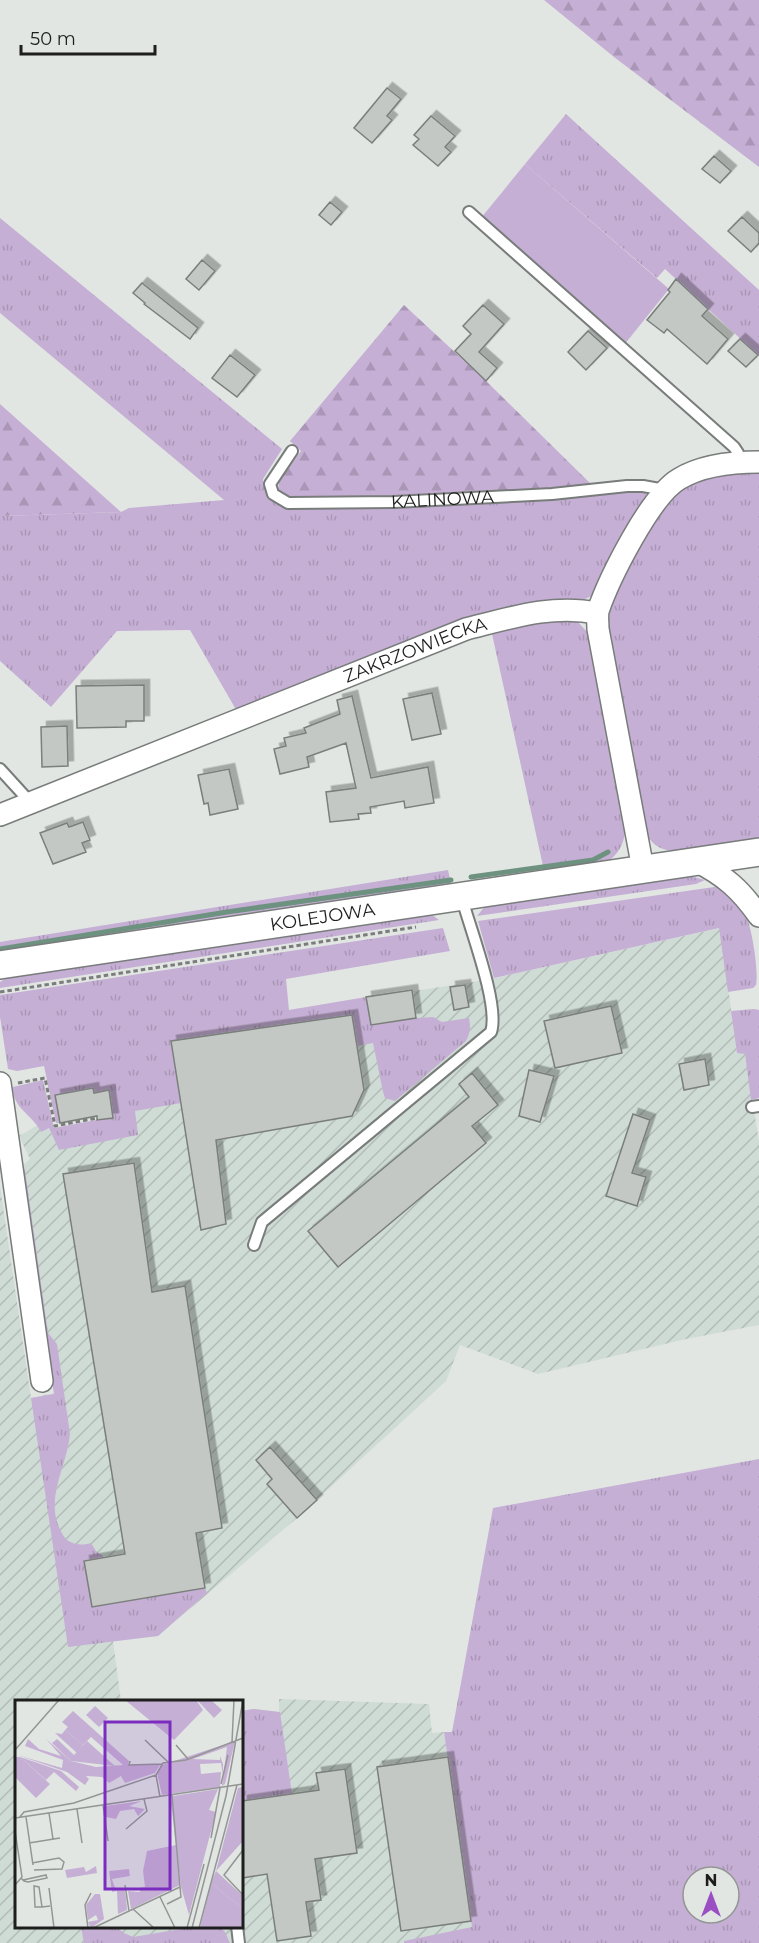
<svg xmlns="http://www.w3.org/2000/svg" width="759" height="1943" font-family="Montserrat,sans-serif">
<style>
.industrial{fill:url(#industrial-furrows)}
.grass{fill:url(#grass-tufts);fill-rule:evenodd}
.forest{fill:url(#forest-firs)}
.garden{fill:#c6afd5}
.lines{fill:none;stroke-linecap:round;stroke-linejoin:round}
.stream{stroke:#6e9280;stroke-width:5}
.building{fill:#c3c8c5;stroke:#7a7f7c;stroke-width:1.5;filter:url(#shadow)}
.service-casing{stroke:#787c7a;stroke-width:14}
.minor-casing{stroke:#787c7a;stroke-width:24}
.tertiary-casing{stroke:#787c7a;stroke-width:30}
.path{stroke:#7a7d7b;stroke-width:3;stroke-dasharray:4.5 3;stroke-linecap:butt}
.service{stroke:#fff;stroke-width:10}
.minor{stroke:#fff;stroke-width:21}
.tertiary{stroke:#fff;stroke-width:27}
.labels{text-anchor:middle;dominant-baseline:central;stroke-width:4.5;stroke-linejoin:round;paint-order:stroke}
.street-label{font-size:18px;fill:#1d1e1d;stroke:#e1e6e3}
.inset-road{fill:none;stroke:#939694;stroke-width:1.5}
.view{fill:#7b2cbf;fill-opacity:0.15;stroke:#7b2cbf;stroke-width:3}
.inset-edge{fill:none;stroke:#1d1e1d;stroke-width:3}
</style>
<defs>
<pattern id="industrial-furrows" width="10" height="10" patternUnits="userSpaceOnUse" patternTransform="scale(1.5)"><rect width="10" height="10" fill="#cfdcd5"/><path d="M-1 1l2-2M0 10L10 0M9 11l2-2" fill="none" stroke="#b1bcb6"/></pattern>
<pattern id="grass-tufts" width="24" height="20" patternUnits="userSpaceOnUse" patternTransform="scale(1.5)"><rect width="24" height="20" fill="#c6afd5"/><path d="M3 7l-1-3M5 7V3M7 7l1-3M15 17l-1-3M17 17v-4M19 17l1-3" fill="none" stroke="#aa96b6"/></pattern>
<pattern id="forest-firs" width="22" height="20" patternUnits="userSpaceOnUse" patternTransform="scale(1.5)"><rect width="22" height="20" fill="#c6afd5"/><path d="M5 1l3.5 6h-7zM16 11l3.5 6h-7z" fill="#aa96b6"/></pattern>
<filter id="shadow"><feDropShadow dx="5.5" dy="-5.5" stdDeviation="0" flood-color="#0004"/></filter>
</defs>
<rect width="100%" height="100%" fill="#e1e6e3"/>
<path class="industrial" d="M720,928L737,1052L745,1054L759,1142V1325L686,1339L538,1374L460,1345L446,1381L297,1518L158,1636L113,1641L121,1701L16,1702V1926H242V1711L253,1709L279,1712V1699L429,1704L432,1733L444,1732L475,1943H0V1186L31,1398L54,1393L21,1167L30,1159L19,1136L38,1125L49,1128L60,1150L134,1111L151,1108L139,1033L486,980Z"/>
<path class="grass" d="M566,114L759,290V356L665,269L657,278L525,164Z
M0,218L282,449L263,479V485L271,499L286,508L393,507L637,489L645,491L647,496L598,593L583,600L562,601L238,713L190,630L117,631L51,707L0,661V516L121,512L129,508L224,500L0,313Z
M759,470V839L678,852C661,850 652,846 644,830L607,629L613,594L635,548L667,501L678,490L698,479Z
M548,617L577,621L589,634L626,824C625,840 621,854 605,863L545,875L492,634Z
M448,870L452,888L0,952V942Z
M690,876L705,880L696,884L477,916L486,905Z
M721,886C727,892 737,898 742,906C751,920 759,969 756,985L753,988L728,992L719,928L494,978L478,921Z
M431,914L439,920L0,988V982L8,977Z
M443,928L450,951L286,979L289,1010L366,997L371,1025L416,1018L433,1017L442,1022L469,1018C471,1027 470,1034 466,1041L395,1101L385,1098L383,1092L373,1043L357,1046L349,1032L346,1016L172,1041L181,1103L135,1111L138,1135L59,1150L49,1128L41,1132C33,1115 12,1108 13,1087L43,1080L54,1128L112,1117L108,1090L94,1093L55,1095L60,1123H56L44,1066L17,1071L8,1069L0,1017V995Z
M754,1009L759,1010V1098L751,1100L745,1054L737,1053L731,1011Z
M21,1167L25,1170L48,1333L57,1344L70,1434C67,1468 42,1501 63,1535C69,1545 81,1546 91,1543L96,1551L104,1557L84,1561L92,1607L205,1588L207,1593L158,1636L68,1647L31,1398L54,1394Z
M759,1459V1943H404V1941L472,1927L444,1732H452L493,1508ZM693,1877H729V1913H693Z
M253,1709L280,1712L292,1794L242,1801V1711Z
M81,1927H116L124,1933L133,1937L193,1927H220L225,1932L230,1943H84Z"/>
<path class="forest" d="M544,0H759V167L614,57Z
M404,305L486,381L590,483L581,487L390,497L287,498L278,490L279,482L301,451L290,441Z
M0,404L121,512L0,516Z"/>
<path class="garden" d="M525,164L669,289L624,345L481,218Z"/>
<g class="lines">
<path class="stream" d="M471,877L593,860L608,852
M0,949L227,912L451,880"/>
</g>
<path class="building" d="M387,88L401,99L387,116L392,120L372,143L354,128Z
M431,116L455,136L445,147L451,152L438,166L413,145L419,139L414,135Z
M714,156L731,171L720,183L702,169Z
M330,202L342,212L331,225L319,215Z
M742,217L759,233V243L751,252L728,231Z
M202,260L215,271L199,290L186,279Z
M676,279L708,309L702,316L728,339L707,364L667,329L664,333L647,320L670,292L668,290Z
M142,283L198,328L190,339L144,304L145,303L133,293Z
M483,305L504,324L479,352L497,368L486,381L455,351L471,334L463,326Z
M588,331L607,348L586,370L568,352Z
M740,339L758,355L746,367L728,351Z
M230,355L255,375L237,397L212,378Z
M144,685V721H126V727L77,728L76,686Z
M432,693L441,734L412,740L403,699Z
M352,696L371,778L428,767L434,803L405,808L404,801L370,807L371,813L358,814L359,819L330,822L326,792L356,788L346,743L307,757L309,767L280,774L274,749L286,746L284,738L306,733L304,728L340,714L337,700Z
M67,726L68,766L42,767L41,727Z
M229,769L238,809L210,815L208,803L204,804L198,775Z
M83,822L90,840L82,843L86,852L53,864L40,833L67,823L69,827Z
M465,985L469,1007L454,1010L450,987Z
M412,990L416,1018L371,1025L366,997Z
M611,1006L622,1053L555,1068L544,1021Z
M352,1015L364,1090L352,1116L216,1140L226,1224L201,1230L171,1041Z
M705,1059L709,1085L684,1090L679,1064Z
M529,1070L554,1076L540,1122L519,1116Z
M472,1073L498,1105L472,1126L486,1143L338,1267L308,1231L469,1097L459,1084Z
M93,1088L94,1093L109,1090L113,1118L97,1120V1116L60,1123L55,1095Z
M633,1114L650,1120L632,1173L646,1177L637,1206L606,1196Z
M134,1163L152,1292L185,1286L222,1528L196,1533L205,1588L92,1607L84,1561L125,1554L63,1174Z
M270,1447L317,1500L297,1518L267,1484L272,1479L256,1460Z
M448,1757L471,1921L401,1931L377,1767Z
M345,1769L357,1853L315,1859L321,1900L306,1902L311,1936L277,1941L267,1874L242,1878V1801L319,1790L316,1773Z"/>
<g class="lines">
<g class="service-casing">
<g id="service">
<path d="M469,212L734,447L738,453L740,462"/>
<path id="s1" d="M292,451L270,484L273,494L288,503L394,502L552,494L627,486H643L665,490"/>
<path d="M0,769L31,803"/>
<path d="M752,1107L759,1106"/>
<path d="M254,1245L262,1222L491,1032C500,1005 469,926 461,895"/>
<path d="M237,1926L239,1943"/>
</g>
</g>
<g class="minor-casing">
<g id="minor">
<path id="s2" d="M0,815L466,629C510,618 552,604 597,613"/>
<path d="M696,861C725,876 740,889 759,916"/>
<path d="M643,869L598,629C598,623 597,617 598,611C609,579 650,496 679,479C702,465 733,462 759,462"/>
<path d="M0,1083L42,1381"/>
</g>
</g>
<g class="tertiary-casing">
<g id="tertiary">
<path id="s3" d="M0,965L759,852"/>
</g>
</g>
<path class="path" d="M0,992L416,927
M18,1083L45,1078L55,1126L97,1118"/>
<use href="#service" class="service"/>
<use href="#minor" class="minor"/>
<use href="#tertiary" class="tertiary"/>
</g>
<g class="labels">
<g class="street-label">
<text stroke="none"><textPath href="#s1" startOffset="222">KALINOWA</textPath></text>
<text stroke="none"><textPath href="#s2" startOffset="447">ZAKRZOWIECKA</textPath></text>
<text stroke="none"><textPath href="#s3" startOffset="326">KOLEJOWA</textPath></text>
</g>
</g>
<g transform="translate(15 1700)">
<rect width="228" height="228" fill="#e1e6e3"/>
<path d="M80,6L93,18L84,27L71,15ZM58,11L114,61L113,65H145L140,73L110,83L106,76L94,83L87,77L71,76L74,79L70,85L52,72L2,55L47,68L48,60L10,46L13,39L24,49L46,56L31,39L56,61L81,67L108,65L76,37L68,45L50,30L53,27L47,22ZM220,41L210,84L207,86L212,47L178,59L205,60V56L208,64V75L206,63L185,64L186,74L206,72L205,87L147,95L142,73L147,65ZM203,89L194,110L201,112L174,215L166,187L156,103L158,96ZM127,101L114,106L130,109L123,116L119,109L105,111L101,119L91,117L90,106ZM161,145L165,185L116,209L113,191L125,192L124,188L130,187L128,171L132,151ZM81,166L82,173L52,178L50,170L69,167L71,172ZM114,169L115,176L97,179L100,188H109L111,197L112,210L103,214L102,191L97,192L94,171ZM196,183L228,209V228H185ZM80,194H85L89,219L76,228L73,222L83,220L81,215L73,220L71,205Z" fill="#c6afd5"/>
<path d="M110,0H181L188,10L159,40ZM42,39L59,55L72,41L100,66L56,61L37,43ZM0,57H5L35,84L21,98L0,77ZM228,87V141L201,171L223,88Z" fill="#c6afd5"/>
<path d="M182,0H196L207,10L199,18ZM50,30L68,45L62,53L40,33L47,34ZM5,57L46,71L64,87L61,91L39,72L31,80ZM201,171L228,196V209L196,183Z" fill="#c6afd5"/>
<path class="inset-road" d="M130,40L153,62M217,42L219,0M161,45L173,59M0,50L44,0M115,61L114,65L147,64M141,75L148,63L171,60L228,38M141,75L145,97M206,84L213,55M88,105L93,141M62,109L67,143M34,113L38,139M11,117L18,165M0,118L228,84M4,118L9,112L59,103L141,75M111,129L132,111L129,99M0,131L7,177L0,185M196,138L205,88M14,143L45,138M228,150L209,175L228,195M17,163L44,158L49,162L47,169L19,170M6,178L9,181L13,182L32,178L31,175L8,180M110,185L114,211M34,188L39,228M145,197L160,228M152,204L166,197L165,187M27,207L24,187L19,186L20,207H27L35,206M118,209L139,228M73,228L70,205L76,193M78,228L165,187L157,95M172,228L189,164M177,228L211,96L228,0M184,228L222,85"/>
<path class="view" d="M90,22H155V189H90Z"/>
<rect width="228" height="228" class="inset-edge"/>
</g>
<g transform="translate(711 1895)"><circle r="28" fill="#e1e6e3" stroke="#939694" stroke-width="1.5"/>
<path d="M0-4.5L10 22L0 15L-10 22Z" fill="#9a4fc2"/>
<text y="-9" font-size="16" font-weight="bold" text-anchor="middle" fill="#1d1e1d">N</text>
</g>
<path d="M21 45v9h134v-9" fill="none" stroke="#1d1e1d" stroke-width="3"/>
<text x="30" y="45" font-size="18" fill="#1d1e1d" stroke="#e1e6e3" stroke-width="4.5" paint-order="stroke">50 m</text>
</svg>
